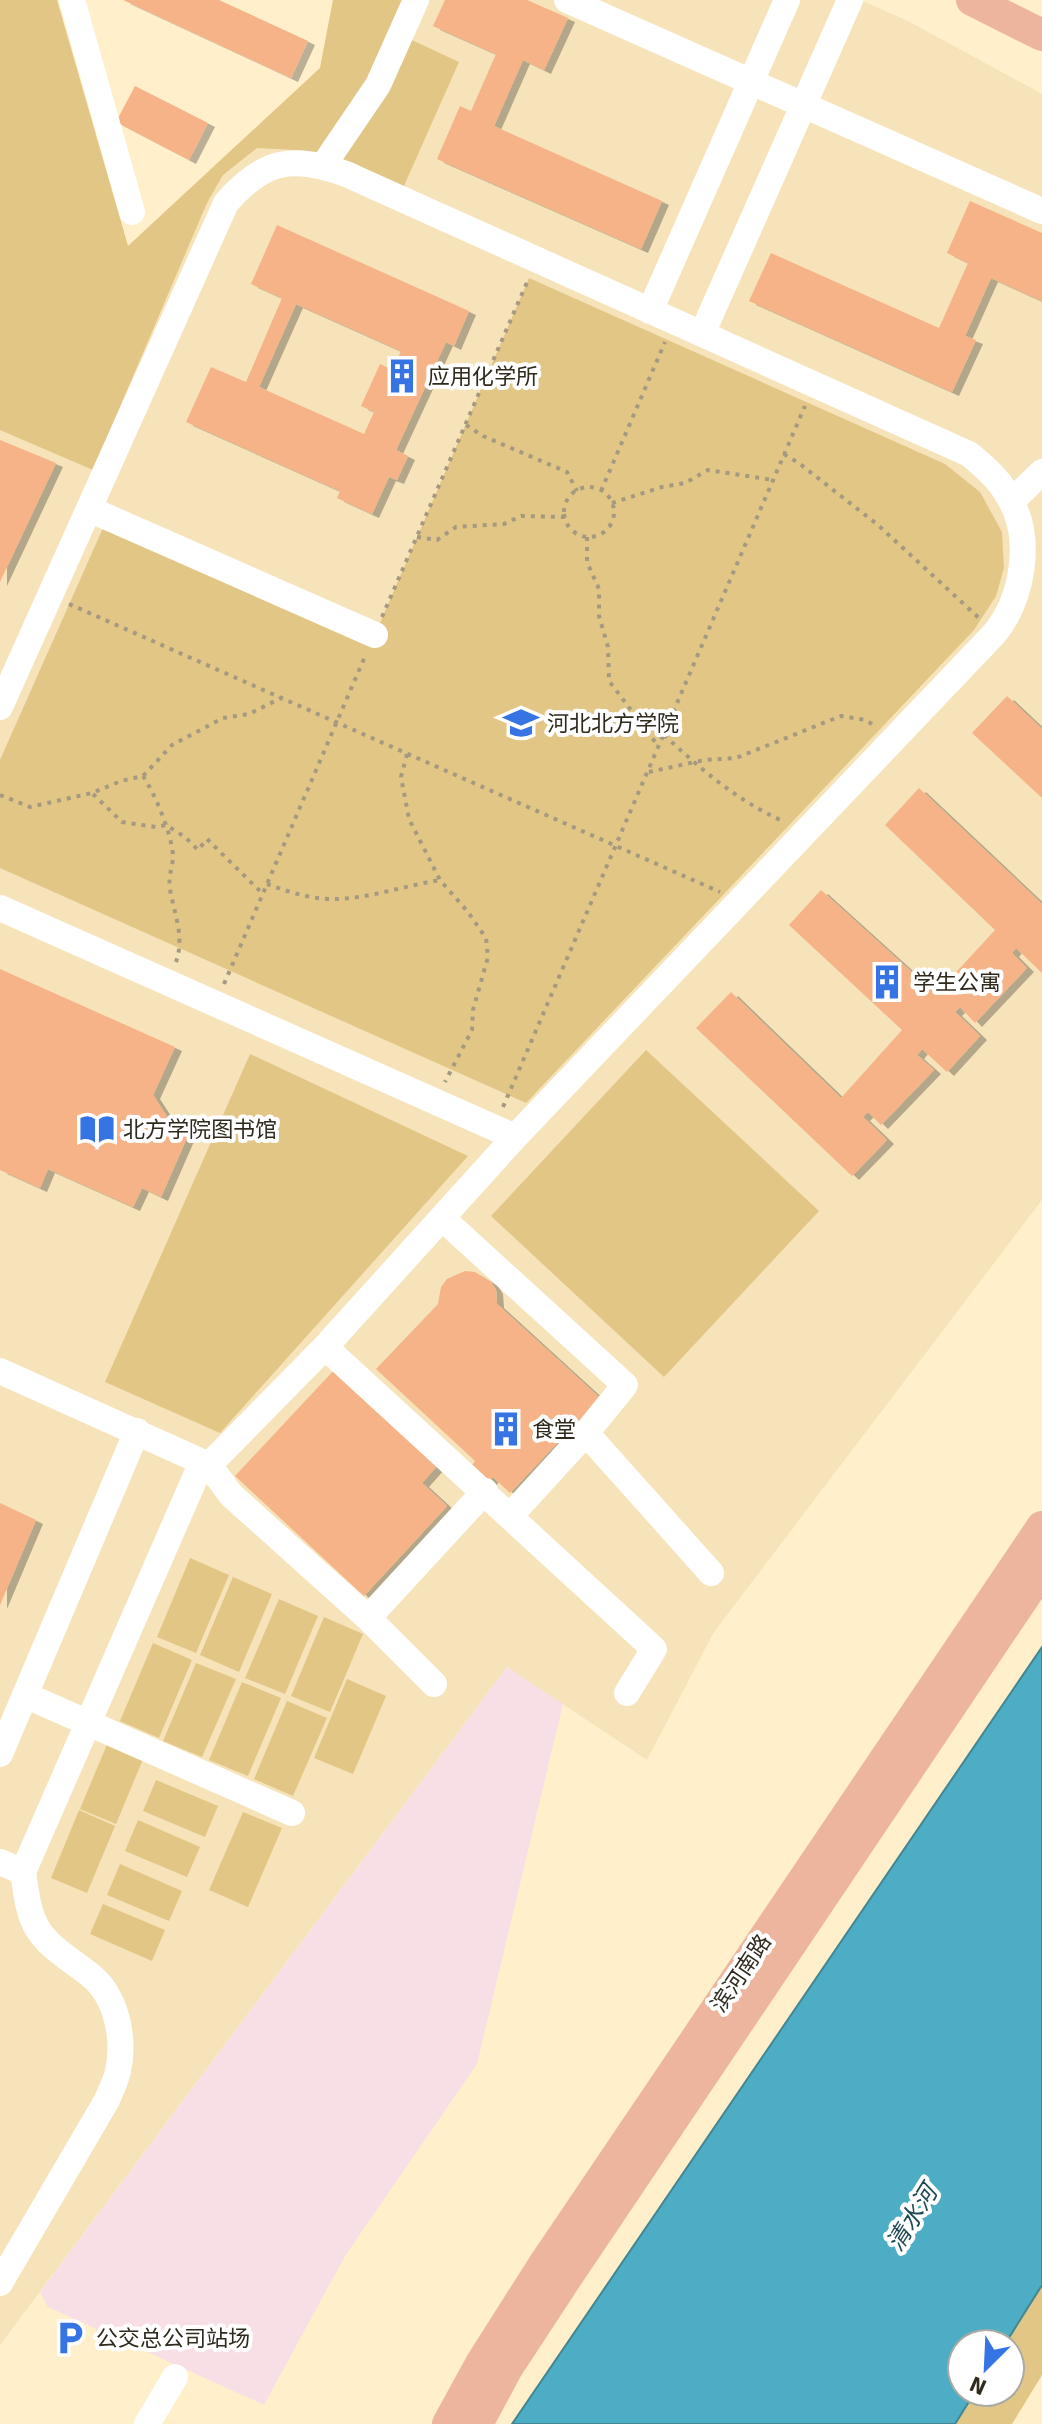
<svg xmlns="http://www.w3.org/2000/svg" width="1042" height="2424" font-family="Signika,'Noto Sans SC',sans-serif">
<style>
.built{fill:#f6e3b9}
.industrial{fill:#f8dfe6}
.green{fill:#e2c686}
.water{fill:#4cadc4;stroke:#448692;stroke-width:2}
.building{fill:#f5b387;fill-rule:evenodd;filter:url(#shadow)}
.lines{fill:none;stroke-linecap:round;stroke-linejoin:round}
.path{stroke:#a59a80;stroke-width:4;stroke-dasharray:4 6;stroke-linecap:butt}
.minor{stroke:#fff;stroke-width:26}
.major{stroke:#edb59d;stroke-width:32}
.labels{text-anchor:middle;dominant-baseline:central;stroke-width:8;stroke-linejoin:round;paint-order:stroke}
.poi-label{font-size:22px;fill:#302a1d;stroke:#fff;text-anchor:start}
.street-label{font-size:22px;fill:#302a1d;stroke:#fff}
.water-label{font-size:24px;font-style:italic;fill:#1e4a54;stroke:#fff}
</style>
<defs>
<filter id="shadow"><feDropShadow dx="7" dy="4" stdDeviation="0" flood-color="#0004"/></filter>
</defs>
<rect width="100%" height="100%" fill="#ffefcb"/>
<path class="built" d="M0,0H57L128,246L320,68L333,0H860L908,21L1042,94V1200L714,1632L647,1760L507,1667L0,2345Z"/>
<path class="industrial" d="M507,1667L563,1704L477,2064L345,2256L264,2405L48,2307L40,2292Z"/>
<path class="green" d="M0,0H57L128,246L320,68L333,0H416L401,35L459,62L403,188L354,163L296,150L257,148L223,175L207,203L93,470L0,430Z
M529,278L945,464L980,492L1002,532L1004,568L996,596L974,630L526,1103L0,868V760L103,528L370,646Z
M646,1050L819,1211L664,1377L491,1216Z
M250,1054L468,1156L220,1433L105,1382Z
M190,1558L229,1575L196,1653L157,1637Z
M233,1577L272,1594L239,1672L200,1655Z
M279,1599L318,1616L285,1694L245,1678Z
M324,1617L363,1634L330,1712L291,1696Z
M153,1643L192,1660L159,1738L120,1721Z
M196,1663L236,1679L202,1757L163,1741Z
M347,1679L386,1696L353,1774L314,1758Z
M242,1682L281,1698L248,1776L209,1760Z
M287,1701L327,1718L293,1796L254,1779Z
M108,1742L144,1757L116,1824L80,1809Z
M156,1780L218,1806L205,1837L143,1811Z
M79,1810L115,1826L87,1893L51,1878Z
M243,1812L282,1828L248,1907L209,1890Z
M138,1820L200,1847L187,1877L125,1851Z
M120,1864L182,1891L169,1921L107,1895Z
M103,1904L165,1930L152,1961L90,1934Z
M1042,2285V2375L1012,2424H955L975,2392H1010V2344H1005Z"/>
<path class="water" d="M1042,1647V2285L1005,2344H962V2392H975L955,2424H512Z"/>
<path class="building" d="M123,0H219L308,41L291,78Z
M445,0H527L568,18L544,70L523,60L494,126L662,201L641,249L437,159L460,106L471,111L496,54L433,26Z
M135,86L208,123L189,160L116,122Z
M970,201L1042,233V301L991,278L965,336L976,340L952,392L749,301L771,253L939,328L968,263L947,253Z
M277,225L469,311L454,346L446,342L396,450L408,456L397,480L389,477L372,514L337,498L340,491L186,422L211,367L246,382L282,298L251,284ZM296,304L401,351L393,370L380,364L361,406L374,412L364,434L259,387Z
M0,440L56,463L0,582Z
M1007,696L1042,729V798L972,733Z
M919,788L1042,904V973L1016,948L1012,953L1027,968L975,1023L960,1007L955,1012L980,1036L947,1072L922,1049L917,1055L934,1070L881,1125L868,1112L863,1117L887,1140L852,1176L696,1028L731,992L841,1098L902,1030L789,925L821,890L936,994L995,930L885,825Z
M0,969L175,1047L153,1095L173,1126L189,1133L161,1197L142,1188L133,1207L48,1169L40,1188L0,1170Z
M465,1271L475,1272L491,1282L496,1290L497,1304L600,1398L510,1493L493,1477L487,1484L470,1468L475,1461L376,1369L438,1304L441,1287L447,1279Z
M335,1369L438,1465L422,1483L447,1506L364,1596L235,1476Z
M0,1503L36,1520L0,1605Z"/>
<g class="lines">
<path class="path" d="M466,425L483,436L567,472L577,491
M784,454L800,464L878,525L979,618
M564 512a25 25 0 1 1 50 0a25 25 0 1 1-50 0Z
M601,491L665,342
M612,503L662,487L685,483L708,470L773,480
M417,537L437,540L456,527L504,524L521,516L565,517
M587,537V562L599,589V616L608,647L609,681L659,747
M69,604L720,892
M382,617L528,280
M664,735C702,770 737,801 785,822
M407,754L401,777L409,819L440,880L468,912L486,938L488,957L473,1010L472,1030L445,1082
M649,772L704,760L736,758L841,716L866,720L876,727
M143,776C155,794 173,836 173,858C172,869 168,877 170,889C174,914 185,936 176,962
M93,794L122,822L156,827L166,825L185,837L198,850L207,839L263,894
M0,795L30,807L92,793L121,781L143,776L172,745L223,718L249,714L281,698
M267,884C286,891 307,898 328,899C365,900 403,886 440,880
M224,984L366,654
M503,1107L805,406"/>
<path class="minor" d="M72,0L132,212
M567,0L1042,211
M323,166L378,85L416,0
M650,311L787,0
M702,334L850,0
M1012,501L1042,472
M89,509L375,635
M0,707L226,203C264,159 293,155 346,174L969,454C985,467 1000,480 1010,499C1033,539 1023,599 994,634L515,1137L325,1347L209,1465L0,1371
M0,908L515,1137
M442,1218L625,1385L586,1433L511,1515
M325,1347L654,1649L627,1693
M586,1433L711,1573
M209,1465L231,1495L368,1618L434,1684
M368,1618L485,1491
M25,1695L292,1813
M0,1754L137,1431
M0,1862L23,1872
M0,2283L107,2100C111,2090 116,2081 118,2071C125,2039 117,1996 90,1975C72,1960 48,1948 36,1926C27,1909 26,1890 23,1872L202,1462
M147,2424L175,2377"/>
<path class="major" d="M972,0L1042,35
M448,2424L482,2362L543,2266L1042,1527
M477,2424L507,2368L566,2278L1042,1570"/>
</g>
<defs>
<g id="building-bare" transform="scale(2.76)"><path d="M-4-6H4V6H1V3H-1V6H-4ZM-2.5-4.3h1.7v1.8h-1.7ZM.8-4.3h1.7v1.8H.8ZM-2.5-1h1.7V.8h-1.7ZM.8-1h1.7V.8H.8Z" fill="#3574e2" stroke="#fff" stroke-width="2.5" paint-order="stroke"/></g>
<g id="university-bare" transform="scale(2.76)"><path d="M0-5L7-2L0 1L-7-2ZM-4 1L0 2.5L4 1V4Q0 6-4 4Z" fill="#3574e2" stroke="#fff" stroke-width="2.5" paint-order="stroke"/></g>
<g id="library-bare" transform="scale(2.76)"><path d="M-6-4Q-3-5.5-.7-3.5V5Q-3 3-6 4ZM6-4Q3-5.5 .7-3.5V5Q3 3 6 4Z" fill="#3574e2" stroke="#fff" stroke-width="2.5" paint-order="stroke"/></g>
<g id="parking-bare" transform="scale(2.76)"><path d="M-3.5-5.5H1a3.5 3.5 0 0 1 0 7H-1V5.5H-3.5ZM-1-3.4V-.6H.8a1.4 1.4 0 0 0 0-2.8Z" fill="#3574e2" stroke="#fff" stroke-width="2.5" paint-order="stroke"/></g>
</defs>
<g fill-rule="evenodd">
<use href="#building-bare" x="402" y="376"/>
<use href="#university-bare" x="521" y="723"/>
<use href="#building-bare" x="887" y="982"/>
<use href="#library-bare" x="97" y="1129"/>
<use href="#building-bare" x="506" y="1429"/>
<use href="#parking-bare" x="70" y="2338"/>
</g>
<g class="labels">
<g class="poi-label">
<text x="428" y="376">应用化学所</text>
<text x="547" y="723">河北北方学院</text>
<text x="913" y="982">学生公寓</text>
<text x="123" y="1129">北方学院图书馆</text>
<text x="532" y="1429">食堂</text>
<text x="96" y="2338">公交总公司站场</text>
</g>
<g class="street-label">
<text transform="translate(741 1973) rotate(-56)">滨河南路</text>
</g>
<g class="water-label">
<text transform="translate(912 2218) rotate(-58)">清水河</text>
</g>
</g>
<g transform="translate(986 2368) rotate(204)"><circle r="38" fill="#ffffff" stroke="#acaaa5" stroke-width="2"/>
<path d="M0-6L14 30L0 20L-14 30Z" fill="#3574e2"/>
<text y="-12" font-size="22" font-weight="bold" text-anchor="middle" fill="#302a1d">N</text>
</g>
</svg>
